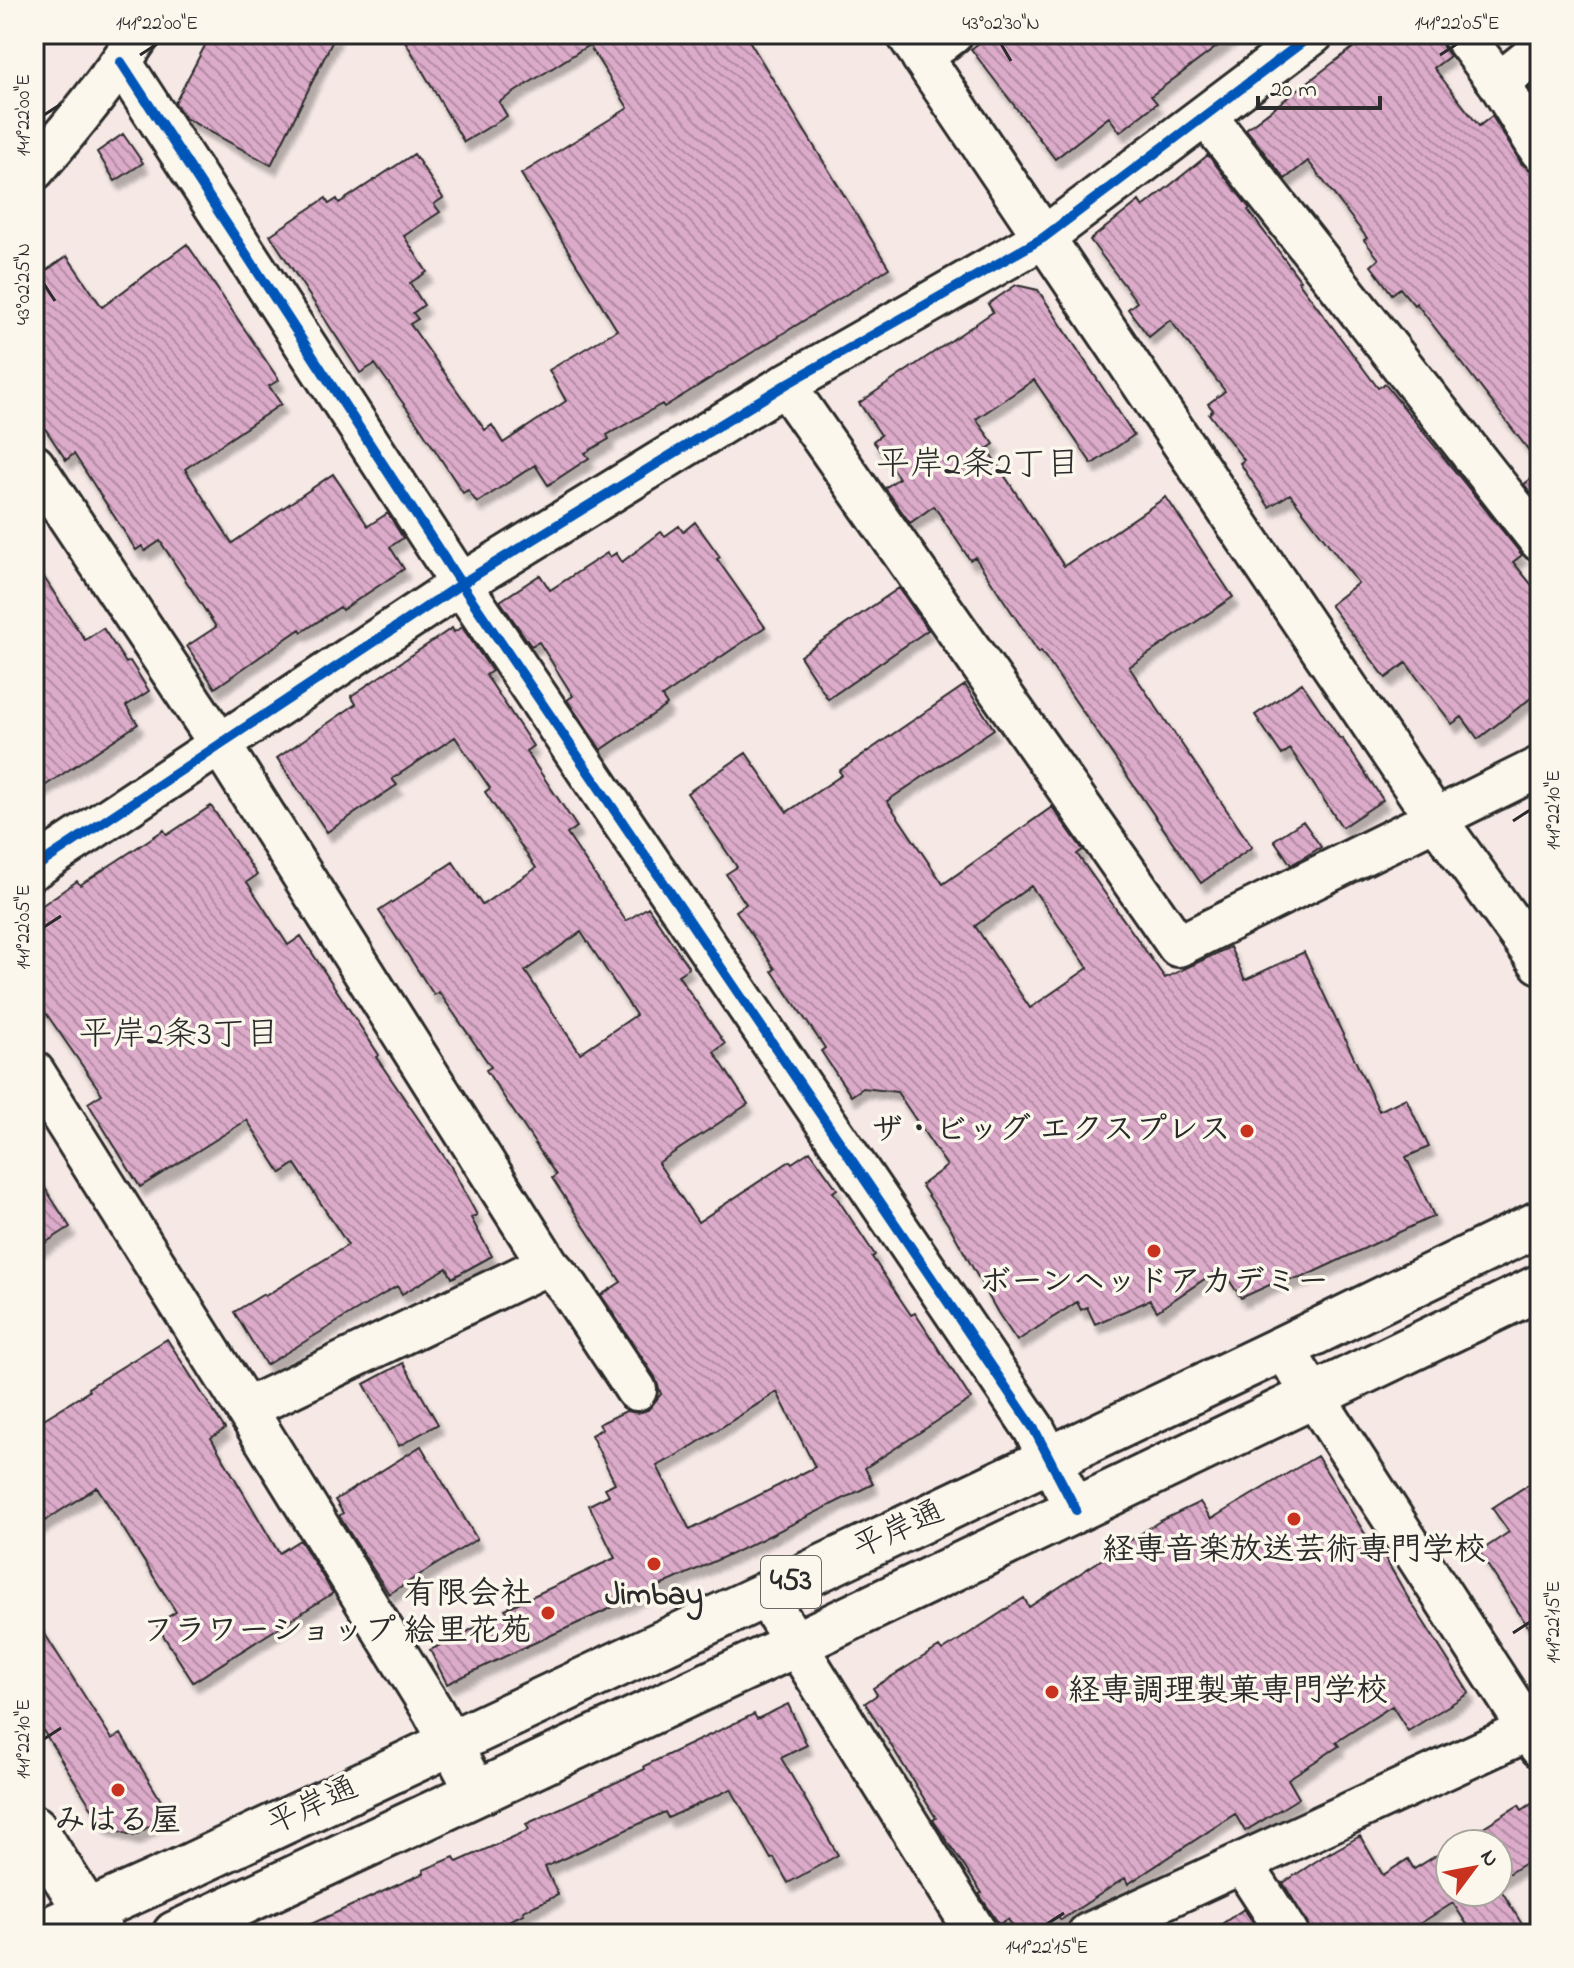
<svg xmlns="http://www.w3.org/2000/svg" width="1574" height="1968" font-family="'Indie Flower','Klee One',sans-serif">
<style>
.building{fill:url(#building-back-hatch);stroke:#2b2b2b;stroke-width:2;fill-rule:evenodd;filter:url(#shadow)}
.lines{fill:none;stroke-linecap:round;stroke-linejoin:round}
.minor-casing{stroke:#2b2b2b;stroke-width:46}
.tertiary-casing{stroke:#2b2b2b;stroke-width:50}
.trunk-casing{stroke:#2b2b2b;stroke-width:50}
.minor{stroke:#fbf7ec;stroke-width:40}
.tertiary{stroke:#fbf7ec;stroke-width:44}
.trunk{stroke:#fbf7ec;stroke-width:44}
.cycleway-casing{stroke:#fbf7ec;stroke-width:15}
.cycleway{stroke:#0057b8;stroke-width:10}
.ticks{fill:none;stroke:#2b2b2b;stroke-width:3}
.poi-dot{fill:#c8321e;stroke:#fbf7ec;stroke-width:3}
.labels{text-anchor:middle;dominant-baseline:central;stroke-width:7;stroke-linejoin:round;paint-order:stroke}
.shield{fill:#fbf7ec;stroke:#696865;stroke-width:2}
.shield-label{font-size:30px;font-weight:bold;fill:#2b2b2b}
.poi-label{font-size:32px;font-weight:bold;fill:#2b2b2b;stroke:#fbf7ec}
.street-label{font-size:32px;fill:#2b2b2b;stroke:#fbf7ec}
.neighbourhood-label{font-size:34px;fill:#2b2b2b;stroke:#fbf7ec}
.neatline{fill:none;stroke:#2b2b2b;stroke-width:3}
.ticks-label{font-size:20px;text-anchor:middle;fill:#2b2b2b}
</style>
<defs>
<pattern id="building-back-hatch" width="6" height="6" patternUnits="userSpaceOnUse" patternTransform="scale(2)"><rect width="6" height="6" fill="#ddabca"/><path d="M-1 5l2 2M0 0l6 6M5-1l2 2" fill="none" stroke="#b38ba4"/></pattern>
<filter id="shadow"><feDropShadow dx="5" dy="9" stdDeviation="2" flood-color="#0004"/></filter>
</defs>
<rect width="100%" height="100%" fill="#f5e8e5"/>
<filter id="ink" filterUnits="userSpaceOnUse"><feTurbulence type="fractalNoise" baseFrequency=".0125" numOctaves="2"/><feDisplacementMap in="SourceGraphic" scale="16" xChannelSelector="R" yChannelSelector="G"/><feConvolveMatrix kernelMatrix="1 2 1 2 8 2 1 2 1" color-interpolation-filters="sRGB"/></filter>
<g filter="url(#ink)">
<path class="building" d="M211,34H336L271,165L185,118L175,103Z
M401,34H745L889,268L664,407L662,404L607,435L609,439L585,453L589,458L548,485L535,465L477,503L468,490L463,493L418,424L375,364L360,373L270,235L326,198L329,204L337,199L339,203L414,154L443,198L434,204L440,212L404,236L427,272L410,283L424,305L413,313L418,319L410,324L485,430L492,425L503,443L566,401L549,370L617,330L521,174L628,108L589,45L499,102L507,116L464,142Z
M991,34H1234L1151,96L1157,103L1120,132L1109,117L1055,159L971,49Z
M1371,34H1438L1443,47L1450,56L1434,68L1479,126L1492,116L1521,163L1530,170L1540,173V465L1416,303L1414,305L1400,288L1392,294L1371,266L1379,259L1364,240L1367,238L1308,161L1285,179L1246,129Z
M1540,80V106L1529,88Z
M123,134L143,163L115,181L97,152Z
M1208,155L1250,209L1248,210L1300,280L1298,281L1378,388L1385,384L1522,555L1513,562L1540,595V691L1478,739L1462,717L1452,724L1406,663L1386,678L1330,605L1358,583L1290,494L1269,507L1240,463L1244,460L1209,414L1213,410L1208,404L1225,391L1170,320L1149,337L1128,309L1137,302L1090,240L1139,201L1143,207Z
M187,244L279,380L269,386L281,404L185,469L232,543L333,474L368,526L388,513L403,538L390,547L404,569L342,610L340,607L302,632L300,629L215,688L187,646L216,627L160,541L145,551L142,546L136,550L74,454L66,460L34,412V279L67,256L102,307Z
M1016,285L1038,290L1134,435L1092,464L1034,380L976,419L994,444L987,449L1064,566L1166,497L1233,597L1129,667L1252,847L1201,883L1041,651L1039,653L975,557L970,560L934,506L910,523L885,488L899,478L873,441L881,435L859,403L993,312L988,304Z
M1540,473V504L1524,484Z
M695,522L720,557L717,559L765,627L662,697L667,705L601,750L567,700L573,696L539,642L531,646L500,601L540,575L550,590L607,553L610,557L616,553L622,562L661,532L665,536L679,526L683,532Z
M34,562L85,640L103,628L126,663L130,661L149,691L126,706L138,724L34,793Z
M899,588L928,630L828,699L800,656Z
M462,627L492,671L486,675L533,746L526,751L577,827L567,834L626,921L648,907L689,968L678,975L725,1044L714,1052L748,1104L658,1163L698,1222L790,1161L792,1163L810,1151L837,1189L833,1192L875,1255L872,1257L911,1315L915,1313L971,1399L865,1468L873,1484L728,1556V1555L523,1648L447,1684L430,1650L507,1612L505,1609L615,1558L589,1505L609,1495L605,1488L615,1483L591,1435L602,1429L599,1424L626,1411L638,1413L648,1410L661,1394L655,1377L601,1295L621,1282L552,1178L556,1175L486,1070L491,1067L439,992L434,995L379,911L453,862L482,905L536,868L485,792L490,788L455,737L392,779L397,785L327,832L277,758L356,704L351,696L452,628L454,632ZM581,932L636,1015L580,1053L525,971ZM777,1392L815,1467L690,1530L657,1466L678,1455Z
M1302,683L1340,739L1342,738L1383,800L1342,827L1290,749L1282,755L1255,715Z
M965,685L994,729L887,801L943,884L1052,807L1083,850L1077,854L1165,978L1230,947L1245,980L1304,952L1379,1111L1406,1098L1429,1147L1406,1157L1434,1216L1301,1278L1276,1282L1241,1298L1221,1268L1157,1311L1150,1300L1095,1324L1087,1307L1081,1310L1077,1302L1017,1341L998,1313L950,1227L921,1185L947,1166L897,1092L863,1088L851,1096L821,1051L825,1048L772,971L775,969L736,911L746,904L726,874L737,867L687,793L746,753L787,812L842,775L839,771ZM1031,886L1088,968L1030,1008L975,926Z
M211,806L257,875L247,882L288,945L301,936L379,1055L376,1057L450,1165L477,1215L471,1218L492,1256L452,1278L447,1268L402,1294L397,1286L266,1365L234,1312L264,1294L265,1296L348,1245L295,1164L281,1173L247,1120L140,1187L88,1103L102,1094L34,996V911L77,881L80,885L164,830L167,835Z
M1303,821L1321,847L1291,865L1274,840Z
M34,1171L70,1227L34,1250Z
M167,1339L225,1429L211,1438L279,1553L300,1540L333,1593L193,1682L156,1624L176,1612L97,1487L34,1528V1425L89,1391L88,1388Z
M403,1363L438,1424L399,1446L364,1384Z
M421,1446L477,1539L389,1594L339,1516L343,1513L335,1500Z
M1317,1456L1370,1542L1374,1539L1407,1596L1469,1693L1408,1731L1392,1706L1336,1742L1339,1746L1288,1779L1299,1798L1245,1831L1235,1814L1128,1884L1125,1878L1061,1920L1058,1916L1031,1934H1018L1008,1919L999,1924L979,1894L982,1893L933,1820L936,1818L865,1703L877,1695L873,1688L939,1647L942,1651L1024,1598L1029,1607L1160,1521L1200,1502L1211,1519Z
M1540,1477V1645L1479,1552L1509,1532L1492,1508Z
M34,1617L112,1739L121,1734L169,1814L134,1836L103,1826L34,1716Z
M788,1704L807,1745L781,1758L838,1855L788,1883L774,1858L771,1859L731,1789L668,1818L665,1812L545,1867L558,1895L523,1911L524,1914L506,1922L509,1926L489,1934H289L424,1873L423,1870L454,1857L457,1862L529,1830L526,1824L645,1769L644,1766L754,1714L757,1719Z
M1540,1798V1854L1498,1880V1844H1456L1519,1805L1522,1810Z
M1360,1836L1383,1875L1408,1859L1414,1869L1450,1847V1892H1498V1885L1528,1934H1473L1453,1903L1403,1934H1311L1307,1922L1283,1883L1330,1852V1853Z
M1244,1909L1261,1934H1207Z"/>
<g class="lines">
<g class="minor-casing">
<path id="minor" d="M907,34L1435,818L1540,963
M1462,34L1499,83L1540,150
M922,57L952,34
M121,62L461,584L1034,1429L1076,1510
M1499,83L1540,50
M1206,116L1540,541
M34,170C72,127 108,82 140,34
M785,385L1178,946L1540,767
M34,465L219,743L548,1264L568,1287L636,1390
M34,868L461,584L785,385L1043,238L1313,34
M34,1072L246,1409L433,1711L477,1793
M1283,1348L1540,1747
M246,1409L548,1264
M765,1595L977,1934
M1242,1863L1288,1934
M1088,1934L1540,1725"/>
</g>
<g class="tertiary-casing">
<path id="tertiary" d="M34,1828L101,1934"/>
</g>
<g class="trunk-casing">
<path id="trunk" d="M38,1934L175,1873L765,1595L1283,1348L1540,1223
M175,1934L796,1644L1540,1287"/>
</g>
<use href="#minor" class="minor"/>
<use href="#tertiary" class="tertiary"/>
<use href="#trunk" class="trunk"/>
<g class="cycleway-casing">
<path id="cycleway" d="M121,62L461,584L1034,1429L1076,1510
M34,868L461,584L785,385L1043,238L1313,34"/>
</g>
<use href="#cycleway" class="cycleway"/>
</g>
</g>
<path class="ticks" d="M1001,44L1011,61M140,55L157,44M1440,55L1457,44M44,115L61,104M44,284L55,301M1513,821L1530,810M44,927L61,916M1513,1633L1530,1622M44,1739L61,1728M1047,1924L1064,1913"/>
<g class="poi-dot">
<circle cx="1247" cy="1131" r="8"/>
<circle cx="1154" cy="1251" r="8"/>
<circle cx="1294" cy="1519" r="8"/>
<circle cx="654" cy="1564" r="8"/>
<circle cx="548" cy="1613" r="8"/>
<circle cx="1052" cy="1692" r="8"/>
<circle cx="118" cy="1790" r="8"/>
</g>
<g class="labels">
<rect class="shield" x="761" y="1556" width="60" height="52" rx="6"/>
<g class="shield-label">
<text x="791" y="1582">453</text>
</g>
<g class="poi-label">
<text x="1231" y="1131" text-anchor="end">ザ・ビッグ エクスプレス</text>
<text x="1154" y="1283">ボーンヘッドアカデミー</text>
<text x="1294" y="1551">経専音楽放送芸術専門学校</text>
<text x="532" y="1595" text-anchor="end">有限会社<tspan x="532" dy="37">フラワーショップ 絵里花苑</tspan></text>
<text x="654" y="1596">Jimbay</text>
<text x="1068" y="1692" text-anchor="start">経専調理製菓専門学校</text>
<text x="118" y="1822">みはる屋</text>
</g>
<g class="street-label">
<text transform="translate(899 1531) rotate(-25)">平岸通</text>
<text transform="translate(313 1807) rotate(-25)">平岸通</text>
</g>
<g class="neighbourhood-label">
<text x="978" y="466">平岸2条2丁目</text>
<text x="179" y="1036">平岸2条3丁目</text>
</g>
</g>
<rect width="1574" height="1968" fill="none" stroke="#fbf7ec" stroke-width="88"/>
<g transform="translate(1474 1868) rotate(58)"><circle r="38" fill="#fbf7ec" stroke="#a8a59f" stroke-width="2"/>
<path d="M0-6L14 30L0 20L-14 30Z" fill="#c8321e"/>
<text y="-12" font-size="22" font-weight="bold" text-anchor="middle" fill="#2b2b2b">N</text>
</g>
<path d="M1258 96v12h122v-12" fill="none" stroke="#2b2b2b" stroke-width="4"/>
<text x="1270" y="96" font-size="24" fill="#2b2b2b" stroke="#fbf7ec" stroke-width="6" paint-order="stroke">20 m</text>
<rect x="44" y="44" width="1486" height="1880" class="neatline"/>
<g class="ticks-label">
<text x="157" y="29">141°22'00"E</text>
<text x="1001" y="29">43°02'30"N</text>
<text x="1457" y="29">141°22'05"E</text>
<text transform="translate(22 115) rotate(-90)" y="7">141°22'00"E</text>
<text transform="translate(22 284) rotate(-90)" y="7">43°02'25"N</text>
<text transform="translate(1552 810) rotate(-90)" y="7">141°22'10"E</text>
<text transform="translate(22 927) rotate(-90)" y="7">141°22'05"E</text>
<text transform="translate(1552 1622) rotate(-90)" y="7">141°22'15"E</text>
<text transform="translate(22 1739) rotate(-90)" y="7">141°22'10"E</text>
<text x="1047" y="1953">141°22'15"E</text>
</g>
</svg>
